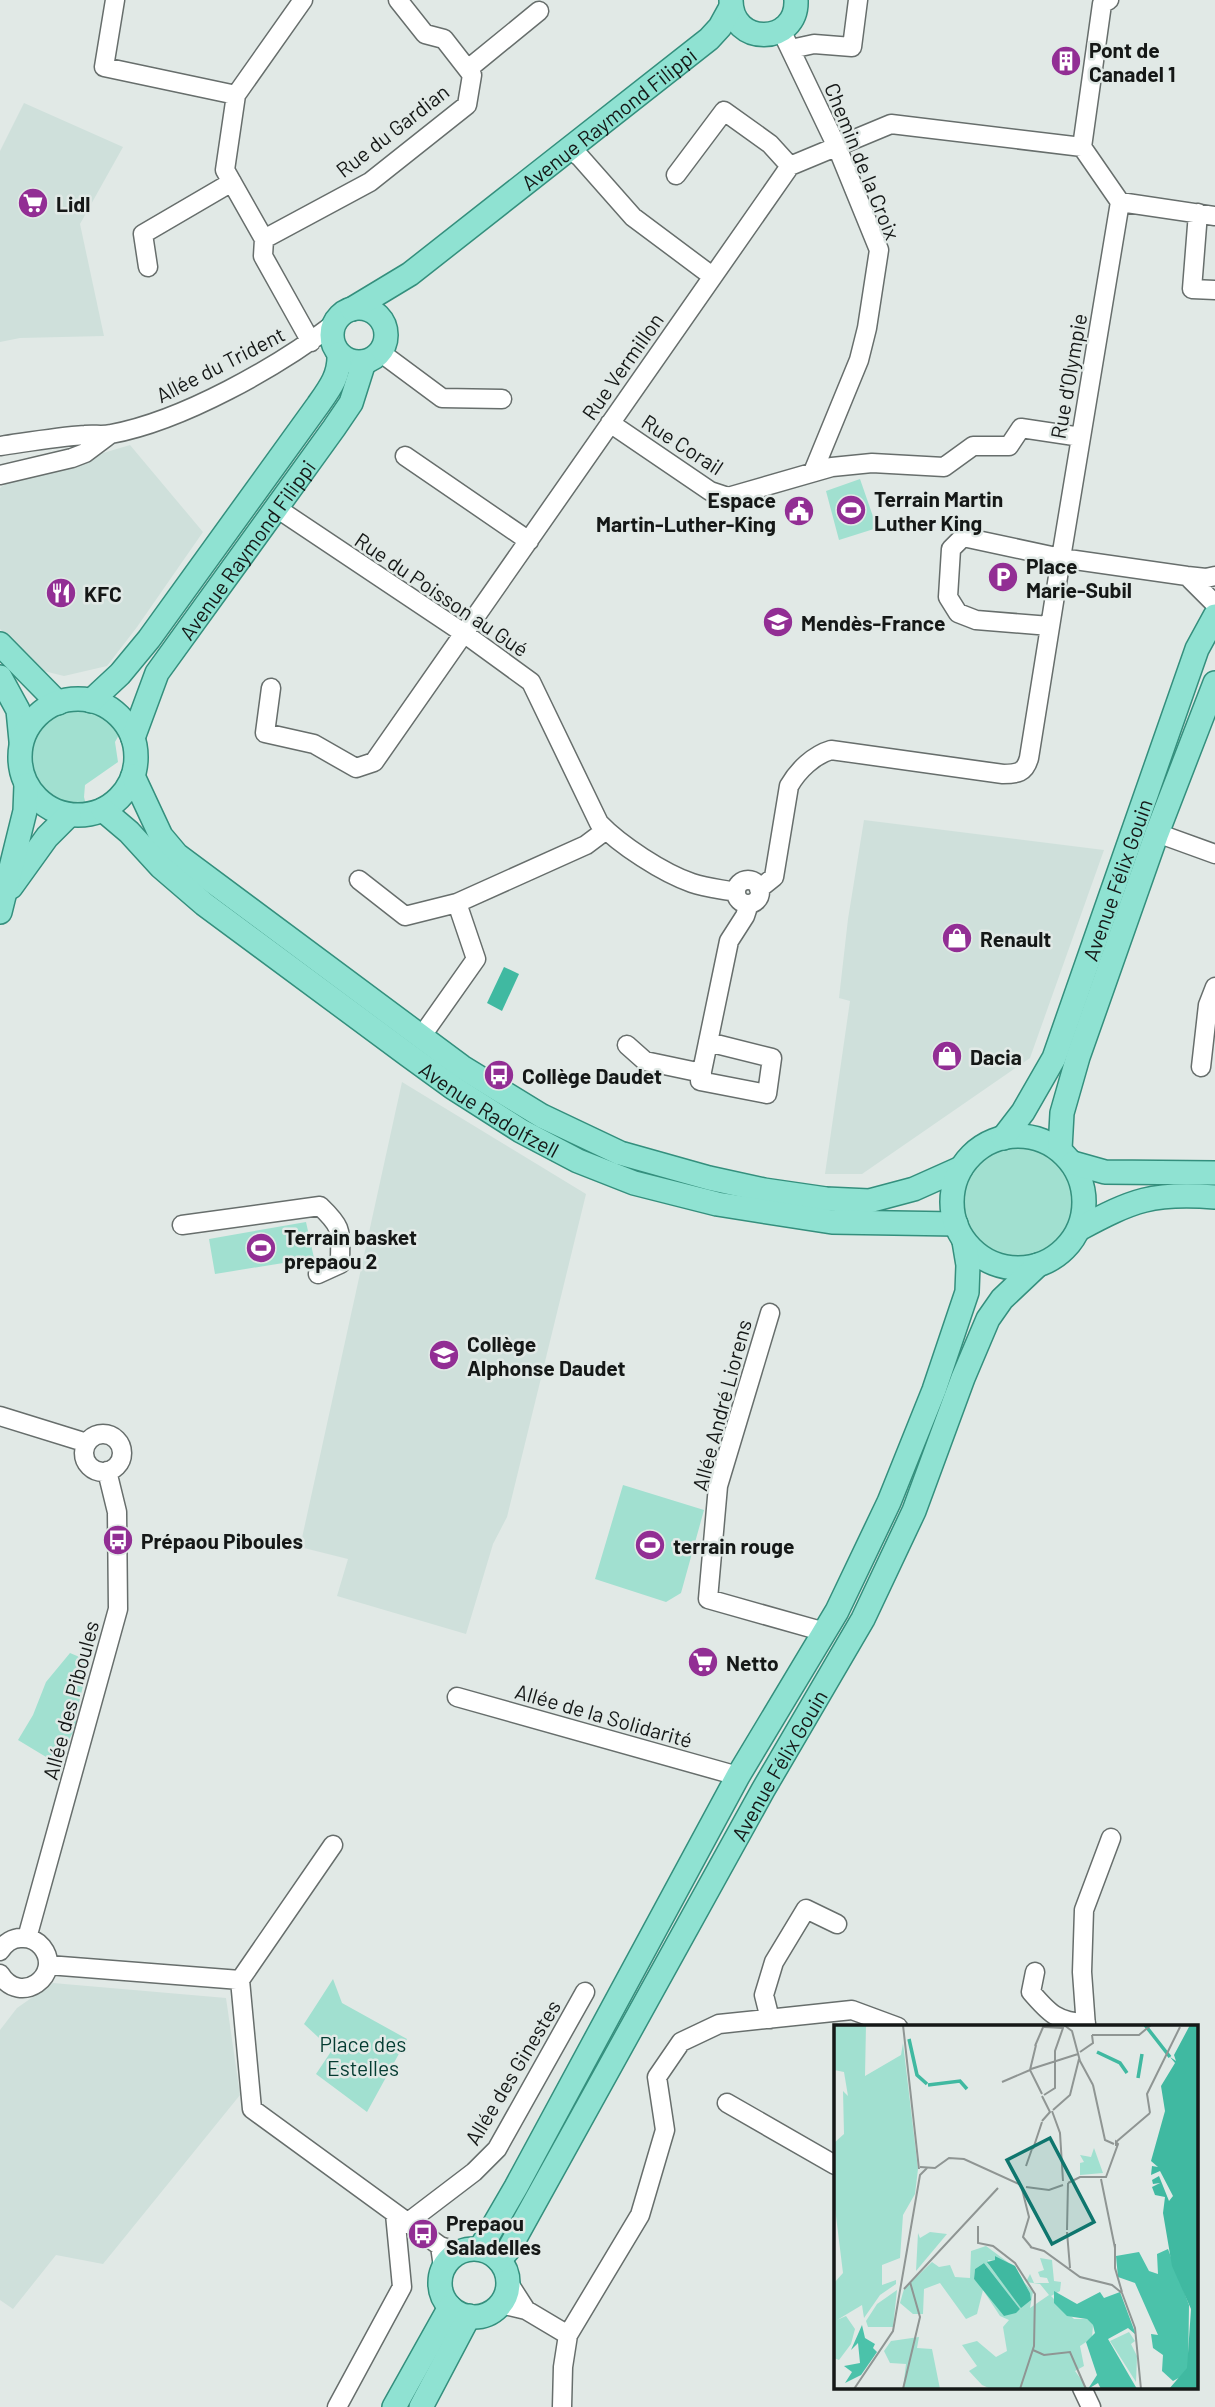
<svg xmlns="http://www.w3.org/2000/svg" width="1215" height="2407" font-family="Barlow,sans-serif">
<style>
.built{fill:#cfe0db}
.green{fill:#a1e0d0}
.water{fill:#40b9a1}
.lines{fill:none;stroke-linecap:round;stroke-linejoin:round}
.minor-casing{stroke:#676e6c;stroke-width:21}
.major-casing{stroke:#348f7d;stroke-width:26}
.minor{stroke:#fff;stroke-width:18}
.major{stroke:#8fe2d2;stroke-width:23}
.labels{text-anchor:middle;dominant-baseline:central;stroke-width:5;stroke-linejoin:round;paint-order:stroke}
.poi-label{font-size:21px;font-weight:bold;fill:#151817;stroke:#e1e9e6;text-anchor:start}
.street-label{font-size:21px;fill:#151817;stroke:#e1e9e6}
.park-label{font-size:21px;fill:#043c32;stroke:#e1e9e6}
.inset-river{fill:none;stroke:#40b9a1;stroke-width:3.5}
.inset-road{fill:none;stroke:#8f9593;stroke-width:2}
.view{fill:#0f766e;fill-opacity:0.15;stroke:#0f766e;stroke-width:3.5}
.inset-edge{fill:none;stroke:#151817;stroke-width:3.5}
</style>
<rect width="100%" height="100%" fill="#e1e9e6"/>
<path class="built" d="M24,103L123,147L80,224L104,336L20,338L0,342V151Z
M130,445L203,532L137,627L107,666L64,676L40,670L0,629V488L9,481Z
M864,820L1104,850L1030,1058L862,1174H825L850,1001L839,998L848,919Z
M402,1082L586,1194L507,1517L493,1544L466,1634L337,1596L348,1559L300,1547Z
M53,1983L226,1998L240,2095L103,2264L56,2255L13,2309L0,2300V2030L17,2008Z"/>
<path class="green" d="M860,479L877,528L839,540L826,491Z
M69,710C91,707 108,716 120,733L115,742L118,762L85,785L84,797L86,805C24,810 9,726 69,710Z
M962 1203a57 57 0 1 1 114 0a57 57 0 1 1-114 0Z
M306,1222L314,1258L215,1274L209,1239Z
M623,1485L704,1510L681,1593L666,1602L595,1579Z
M70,1653L89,1661L76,1715V1727L56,1763L18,1740L33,1715L46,1682Z
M333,1979L342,2003L407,2039L367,2112L316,2074L332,2050L304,2024Z"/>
<path class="water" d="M504,967L519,974L502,1011L487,1003Z"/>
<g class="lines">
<g class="minor-casing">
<path id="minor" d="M115,0L104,67L236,95
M303,0L236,95L225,170L264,239L263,256L311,342
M1109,0L1102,4L1082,147L1120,202L1215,216
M781,30L837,147L879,250L867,328L859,360L813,472
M791,49L814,44L852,47L858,0
M468,69L539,11
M568,148L580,157L633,217L712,276
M676,175L724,111L770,144L790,166
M1198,213L1192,289L1215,290
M264,239L370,182L467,105L472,75L444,39L425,34L398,0
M148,267L143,234L232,182
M380,352L442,398L502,399
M610,423L710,491L728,497L832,467L872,463L944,467L973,446H1009L1021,428L1081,437
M0,446C28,442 56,437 85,435C94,434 103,436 111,434C182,421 278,367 335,323
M405,456L529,541
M0,475L72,458L85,453L109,435
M278,509L465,634L531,682L599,823C620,845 663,873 692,883C706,888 721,889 736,892
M1187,576L1215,604
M1050,626L976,620L958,613L948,597L951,549L963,537L1061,558L1120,202
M271,688L265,733L314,744L356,768L374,762L790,166L891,124L1082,147
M1157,833L1215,854
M359,880L405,916L457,903
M736 892a12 12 0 1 1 24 0a12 12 0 1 1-24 0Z
M759,889L774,877L789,786C798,770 814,755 831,750L1003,774C1017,774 1025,773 1029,758L1061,558L1187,576L1206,578L1215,576
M421,1037L476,959L457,903L586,845L606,830
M708,1042L772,1058L767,1094L700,1081L729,941L745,916L749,904
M627,1045L645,1061L702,1073
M1201,1067L1208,1005L1215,987
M182,1225L320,1206C344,1229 340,1231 340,1264L318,1274
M770,1313L718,1486L708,1599L825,1632
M0,1416L87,1443
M84 1453a19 19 0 1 1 38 0a19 19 0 1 1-38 0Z
M457,1697L738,1776
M27,1938L118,1609L117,1512L107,1471
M0,1951C5,1943 13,1937 23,1938C31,1938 37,1941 42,1947C64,1975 20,2007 0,1974
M48,1965L240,1980L252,2109L440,2246L459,2252
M1035,1972L1031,1992C1049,2013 1057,2022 1086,2023
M240,1980L333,1845
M770,2019L764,1995L774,1962L806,1909L837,1924
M1086,2027L1082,1972L1084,1910L1111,1838
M727,2103L835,2165
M407,2223L474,2172L497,2149L585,1992
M440,2246L443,2267
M508,2282L526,2310
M500,2304L526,2310L568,2335L563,2367L562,2407
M568,2335L640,2215L665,2130L657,2077L681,2042L719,2024L852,2010L898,2027
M1082,2388L1091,2407
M337,2407L402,2287L395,2214"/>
</g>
<g class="major-casing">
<g id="major">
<path d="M731,0C731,47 798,45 796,0"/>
<circle cx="359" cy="335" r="27"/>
<path id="s1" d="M352,309L410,274L709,39L720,27L731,7"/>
<path d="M0,644L58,703"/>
<path d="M0,677L18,710L21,741"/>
<circle cx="78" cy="757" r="58"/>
<path d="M91,701L120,674L149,639L318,405C330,388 340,375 339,354"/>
<path id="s2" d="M133,738L157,673L334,428L351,403L364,362"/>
<path d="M133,776L161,836L177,855L462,1067L542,1116L620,1153L709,1178L764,1190L826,1199L869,1201L914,1189L961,1168"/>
<path id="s3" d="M103,810L129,832L161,867L204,904L408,1055L452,1087L521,1131L578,1161L634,1183L717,1204L832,1222L956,1224"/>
<path d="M11,887L47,837L69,815"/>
<path d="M0,912L25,811L26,785"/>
<circle cx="1018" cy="1202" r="66"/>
<path id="s4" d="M1003,1138L1023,1112L1054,1058L1197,649L1215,616"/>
<path d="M1060,1149L1062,1113L1078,1057L1157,833L1215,683"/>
<path d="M1073,1163L1105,1172L1215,1173"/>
<path d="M1079,1229C1133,1200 1153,1192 1215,1197"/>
<path d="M480,2249L516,2187L738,1776L837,1611L889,1502L934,1390L967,1292L968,1265L964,1241"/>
<circle cx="474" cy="2283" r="34"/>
<path id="s5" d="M499,2260L509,2249L763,1790L863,1619L914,1511L963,1378L988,1319L1002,1299L1038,1265"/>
<path d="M394,2407L450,2307"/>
<path d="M421,2407L469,2316"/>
</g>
</g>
<use href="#minor" class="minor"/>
<use href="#major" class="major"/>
</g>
<defs>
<g id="building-disc" transform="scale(1.575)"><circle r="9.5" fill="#922e94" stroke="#e1e9e6"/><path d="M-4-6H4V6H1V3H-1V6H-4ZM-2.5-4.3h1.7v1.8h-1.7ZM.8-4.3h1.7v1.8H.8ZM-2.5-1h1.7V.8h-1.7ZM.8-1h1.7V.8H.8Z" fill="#fff"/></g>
<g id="supermarket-disc" transform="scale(1.575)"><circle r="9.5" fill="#922e94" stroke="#e1e9e6"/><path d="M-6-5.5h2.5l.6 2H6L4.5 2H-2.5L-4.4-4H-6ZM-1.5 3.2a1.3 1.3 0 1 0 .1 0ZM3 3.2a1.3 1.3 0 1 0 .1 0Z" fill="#fff"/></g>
<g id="stadium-disc" transform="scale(1.575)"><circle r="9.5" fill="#922e94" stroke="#e1e9e6"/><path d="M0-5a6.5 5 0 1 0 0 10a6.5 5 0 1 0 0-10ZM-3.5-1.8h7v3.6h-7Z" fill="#fff"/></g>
<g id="civic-disc" transform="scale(1.575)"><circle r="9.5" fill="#922e94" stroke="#e1e9e6"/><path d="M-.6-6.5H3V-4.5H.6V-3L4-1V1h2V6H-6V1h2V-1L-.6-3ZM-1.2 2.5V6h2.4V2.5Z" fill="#fff"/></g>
<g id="parking-disc" transform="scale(1.575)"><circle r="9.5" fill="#922e94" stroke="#e1e9e6"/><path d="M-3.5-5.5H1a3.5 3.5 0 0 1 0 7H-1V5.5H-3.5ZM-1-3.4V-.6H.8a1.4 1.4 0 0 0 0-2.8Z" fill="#fff"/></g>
<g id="restaurant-disc" transform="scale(1.575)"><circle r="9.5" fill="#922e94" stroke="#e1e9e6"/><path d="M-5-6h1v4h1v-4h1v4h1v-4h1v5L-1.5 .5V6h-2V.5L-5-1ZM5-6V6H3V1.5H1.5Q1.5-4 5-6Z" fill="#fff"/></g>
<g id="school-disc" transform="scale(1.575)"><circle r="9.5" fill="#922e94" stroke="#e1e9e6"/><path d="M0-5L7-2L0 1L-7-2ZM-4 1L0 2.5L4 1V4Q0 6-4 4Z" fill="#fff"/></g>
<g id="shop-disc" transform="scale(1.575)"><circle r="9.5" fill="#922e94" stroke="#e1e9e6"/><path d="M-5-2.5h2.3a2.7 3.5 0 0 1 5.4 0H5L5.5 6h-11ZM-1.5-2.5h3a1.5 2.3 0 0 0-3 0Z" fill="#fff"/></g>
<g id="bus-disc" transform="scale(1.575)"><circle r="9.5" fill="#922e94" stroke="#e1e9e6"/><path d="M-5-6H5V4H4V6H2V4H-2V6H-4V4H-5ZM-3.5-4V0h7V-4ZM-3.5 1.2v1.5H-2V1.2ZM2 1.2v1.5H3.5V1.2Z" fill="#fff"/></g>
</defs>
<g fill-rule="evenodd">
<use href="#building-disc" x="1066" y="61"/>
<use href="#supermarket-disc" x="33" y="203"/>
<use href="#stadium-disc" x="851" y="510"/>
<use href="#civic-disc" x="799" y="511"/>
<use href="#parking-disc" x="1003" y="577"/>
<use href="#restaurant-disc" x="61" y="593"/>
<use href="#school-disc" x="778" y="622"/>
<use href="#shop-disc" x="957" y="938"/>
<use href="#shop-disc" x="947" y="1056"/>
<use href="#bus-disc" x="499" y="1075"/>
<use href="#stadium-disc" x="261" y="1248"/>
<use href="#school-disc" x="444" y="1355"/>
<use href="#bus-disc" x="118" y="1540"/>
<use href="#stadium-disc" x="650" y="1545"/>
<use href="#supermarket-disc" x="703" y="1662"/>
<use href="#bus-disc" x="423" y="2234"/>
</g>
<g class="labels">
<g class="poi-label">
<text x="1089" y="49">Pont de<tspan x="1089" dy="24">Canadel 1</tspan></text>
<text x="56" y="203">Lidl</text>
<text x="874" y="498">Terrain Martin<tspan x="874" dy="24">Luther King</tspan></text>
<text x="776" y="499" text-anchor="end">Espace<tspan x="776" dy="24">Martin-Luther-King</tspan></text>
<text x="1026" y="565">Place<tspan x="1026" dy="24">Marie-Subil</tspan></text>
<text x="84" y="593">KFC</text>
<text x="801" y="622">Mendès-France</text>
<text x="980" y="938">Renault</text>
<text x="970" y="1056">Dacia</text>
<text x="522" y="1075">Collège Daudet</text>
<text x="284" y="1236">Terrain basket<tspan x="284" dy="24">prepaou 2</tspan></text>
<text x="467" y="1343">Collège<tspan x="467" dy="24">Alphonse Daudet</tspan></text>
<text x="141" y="1540">Prépaou Piboules</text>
<text x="673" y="1545">terrain rouge</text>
<text x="726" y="1662">Netto</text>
<text x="446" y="2222">Prepaou<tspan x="446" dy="24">Saladelles</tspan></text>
</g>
<g class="street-label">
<text stroke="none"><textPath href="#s1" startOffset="320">Avenue Raymond Filippi</textPath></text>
<text transform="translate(392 130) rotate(-38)">Rue du Gardian</text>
<text transform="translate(863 161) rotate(68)">Chemin de la Croix</text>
<text transform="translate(220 364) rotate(-27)">Allée du Trident</text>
<text transform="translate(622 366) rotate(-55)">Rue Vermillon</text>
<text transform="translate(1068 376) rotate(-80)">Rue d'Olympie</text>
<text transform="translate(683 444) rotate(33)">Rue Corail</text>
<text stroke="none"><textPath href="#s2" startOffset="222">Avenue Raymond Filippi</textPath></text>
<text transform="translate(442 594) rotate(34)">Rue du Poisson au Gué</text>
<text stroke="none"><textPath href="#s4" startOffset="284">Avenue Félix Gouin</textPath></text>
<text stroke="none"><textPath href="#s3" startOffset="490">Avenue Radolfzell</textPath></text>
<text transform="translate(721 1405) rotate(-75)">Allée André Liorens</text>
<text transform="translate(70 1700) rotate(-75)">Allée des Piboules</text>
<text transform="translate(604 1715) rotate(16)">Allée de la Solidarité</text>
<text stroke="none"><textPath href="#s5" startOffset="569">Avenue Félix Gouin</textPath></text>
<text transform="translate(512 2072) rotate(-59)">Allée des Ginestes</text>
</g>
<g class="park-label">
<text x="363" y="2043">Place des<tspan x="363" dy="24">Estelles</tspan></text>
</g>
</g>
<g transform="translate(834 2025)">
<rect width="364" height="364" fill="#e1e9e6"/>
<path d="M0,0H32L31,51L67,30L69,18L84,144L81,169L69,190L66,233L48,240V260L62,255V259L46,270L30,293L28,280L3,295L12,291L21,304L17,319L5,335L0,333V258L9,248L0,175V118L10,109L9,66L14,71L10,47L0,45ZM260,123L269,148L246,150V138L250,137L246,130L257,132ZM96,207L113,209L82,246L84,208L86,213ZM152,221L183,244L188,255L199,267L196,283L215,270L206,259L192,257L196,249L200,258H215L213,253L206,252L204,247L210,245L206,233L218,235L220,256L227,257L226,266L217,271L240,294H253L259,300L258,313L246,321L250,341L241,346L254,364H157L148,360L135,346L143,341L128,320L143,316L162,332L173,326L169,302L175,295L166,291L149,265L143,289L132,294L106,258L90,264L89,289H79L66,278L70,264L98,237L105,242L116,240L121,252L136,253L137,226ZM161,231L181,241L196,268L187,282L155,240L154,235L162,236ZM150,238L186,284L183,286L176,285L165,270L158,273L140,254L141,244ZM63,265L59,302H34L32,296L43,279ZM295,307L301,316L297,319L303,331L302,357L276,316ZM85,312L83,323L98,324L106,364H69L72,339L56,338L50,326L57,316Z" fill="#a1e0d0" fill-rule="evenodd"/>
<path d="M334,224L355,280L354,348L339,356L328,346L329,330L319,323L317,309L324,310L301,258L284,252L282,231L305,227L315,246L324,249L323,229ZM220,266L243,279L266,267L270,273L286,267L302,310L294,303L274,314L303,364H267L264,358L254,364L263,350L252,317L261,308L259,300L253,294L233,291L220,278ZM28,300L31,313L41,319L39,323L43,327L27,350L11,358L18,347L10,341L26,338L24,318L17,325Z" fill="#4bc2aa"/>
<path d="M356,0H364V364H335L353,343L357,284L338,241L329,188L331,172L321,170L318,162L326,158L319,159L318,155L325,151L335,176L339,171L326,146L317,150L318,141L324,142L317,136L331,86L327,61L341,38L336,32L342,36L340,30ZM161,231L181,241L196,268L197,275L187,283L153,237L161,235ZM150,238L186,284L182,288L170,291L140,254L141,244Z" fill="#40b9a1"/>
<path class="inset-river" d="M311,0L336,32M75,14L83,50L93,59M263,27L286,38L293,48M304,53L308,29M94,60L126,56L133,64"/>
<path class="inset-road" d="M69,0L85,144M230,0L238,6L246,36M210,2L229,3L221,26V63L210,70M258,10H305L317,0M202,20L196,45L208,69M201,21L210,0M246,27L259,18L258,10M246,36L259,60M197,44L244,29M168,57L196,45M259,60L271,115L280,119M219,85L236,70L245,34M218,86L226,108L229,156M316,88L313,69L346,2M208,96L216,87L208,71M282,117L316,88M199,124L208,97M192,141L199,121M86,142L101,143L115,133L130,134L187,160L195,192L189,212L198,223M267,154L281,223M234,158L246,152H272L284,119L282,117V121M192,162L215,165L229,160M144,201V218L159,221L181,238L201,269L200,321L186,364M233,205L234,158M233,207L236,243M281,219V243L288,267M196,222L210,226L246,252L278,260L288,268L301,303L307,364M70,264L164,163M199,325L210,330L236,327L252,364M20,364L59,306L86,150L93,143M69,364L86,292L76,257"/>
<path class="view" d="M216,113L260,197L218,219L173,135Z"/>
<rect width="364" height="364" class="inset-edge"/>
</g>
</svg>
